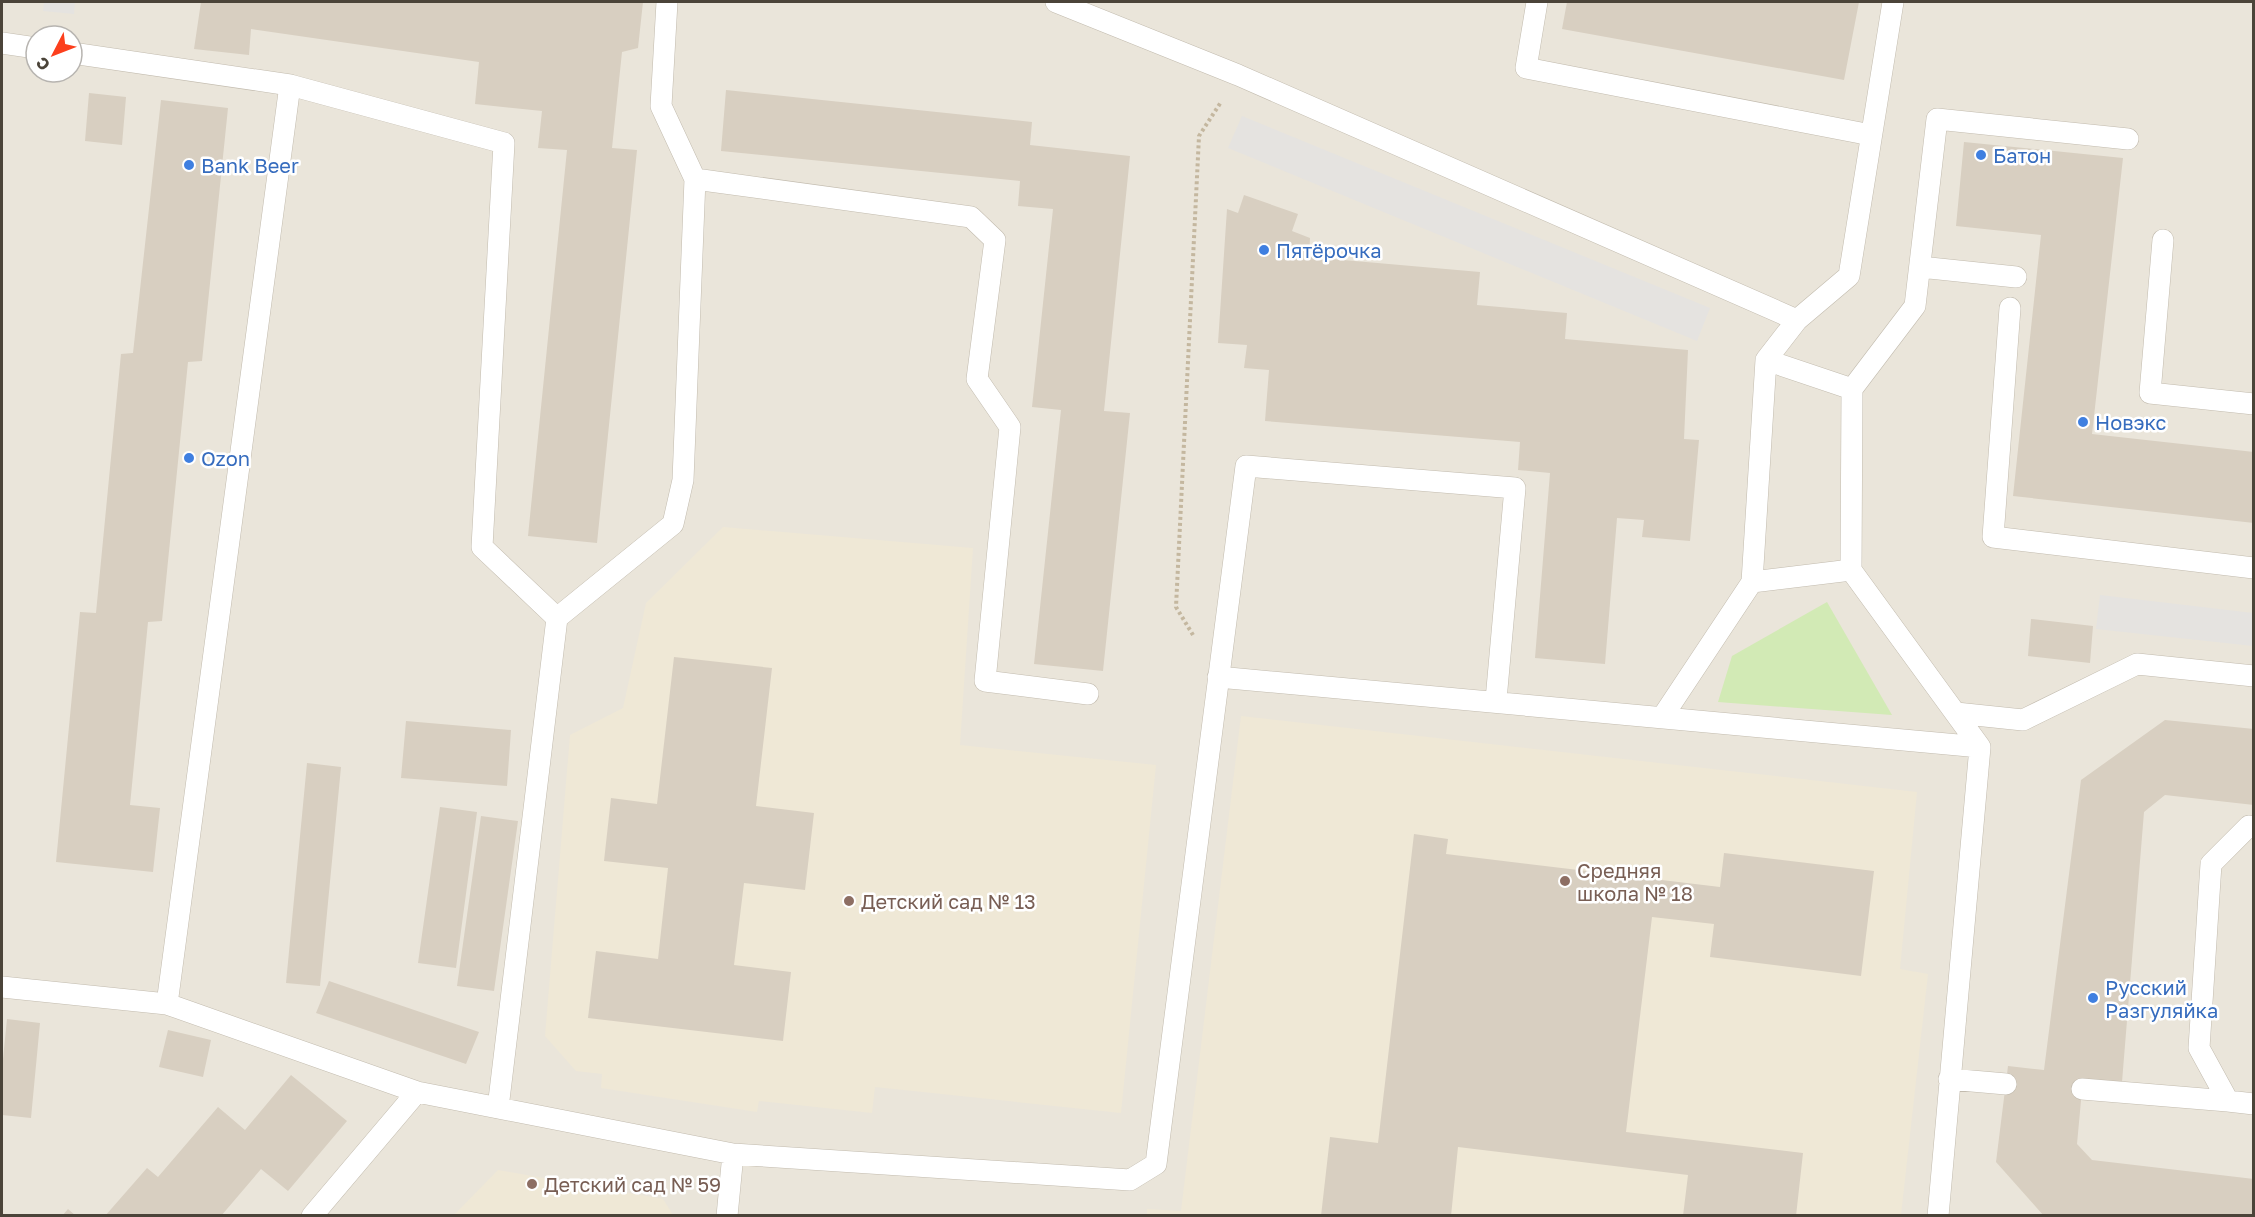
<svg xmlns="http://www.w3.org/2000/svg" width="2255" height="1217" font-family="'Golos Text',sans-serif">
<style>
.residential{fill:#eae5da;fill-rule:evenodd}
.education{fill:#efe8d6}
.green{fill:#d2eab5}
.parking{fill:#e5e3e0}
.building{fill:#d8cfc1}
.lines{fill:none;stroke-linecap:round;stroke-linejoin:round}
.service-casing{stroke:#c2bbae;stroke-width:22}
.path{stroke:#c4b79f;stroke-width:4;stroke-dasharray:3 3;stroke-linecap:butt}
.service{stroke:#fff;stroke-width:21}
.shop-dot{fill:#3f7fe0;stroke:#fff;stroke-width:2}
.education-dot{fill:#8d6e63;stroke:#fff;stroke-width:2}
.labels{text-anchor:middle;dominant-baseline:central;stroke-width:5;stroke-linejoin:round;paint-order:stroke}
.shop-label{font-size:20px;fill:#366cbe;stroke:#fff;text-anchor:start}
.education-label{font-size:20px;fill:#785e54;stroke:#fff;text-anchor:start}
</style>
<rect width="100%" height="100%" fill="#f6f3ec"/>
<path class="residential" d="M2,2H2253V1215H2ZM36,36H72V72H36Z"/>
<path class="education" d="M723,527L973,548L960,745L1156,765L1121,1113L875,1087L872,1113L759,1101L757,1112L601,1088L602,1074L576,1071L545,1036L570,735L623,708L646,603Z
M1241,716L1917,792L1900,969L1928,974L1901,1215L1147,1216V1209L1181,1211Z
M498,1170L663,1199L673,1215H454Z"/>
<path class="green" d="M1827,602L1892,715L1718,702L1732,656Z"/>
<path class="parking" d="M44,2H75L74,14L43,11Z
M1242,116L1710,308L1697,341L1228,148Z
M2100,595L2253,613V646L2096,629Z"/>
<path class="building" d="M201,2H643L638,48L622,52L612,148L637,150L597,543L528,536L567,150L538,148L542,111L475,104L479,62L251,29L249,55L194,49Z
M1567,2H1859L1844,80L1562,29Z
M726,90L1032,122L1030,145L1130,156L1104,411L1130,413L1103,671L1034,664L1061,410L1032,407L1053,209L1018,206L1020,181L721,151Z
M89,93L126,97L122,145L85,141Z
M161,100L228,108L202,361L188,362L162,621L148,622L130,805L160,808L153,872L56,862L80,612L96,613L121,354L133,353Z
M1964,142L2123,158L2092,434L2254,452V523L2013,496L2041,235L1956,226Z
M1244,195L1298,214L1292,231L1310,238L1309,257L1480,272L1477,305L1567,313L1565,339L1688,350L1684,439L1699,440L1690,541L1642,537L1644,520L1617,518L1605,664L1535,658L1550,473L1518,470L1520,442L1265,421L1269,370L1244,368L1247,345L1218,343L1227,209L1238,213Z
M2031,619L2093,626L2090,663L2028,656Z
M674,657L772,668L756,806L814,813L805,890L744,883L734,965L791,972L783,1041L588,1018L596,951L658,959L668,868L604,861L611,798L657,804Z
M2165,720L2254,729V805L2165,795L2144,812L2122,1082L2083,1079L2077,1144L2092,1160L2254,1179V1216H2044L1996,1162L2008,1066L2044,1070L2081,780Z
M406,721L511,730L507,786L401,778Z
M307,763L341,767L320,986L286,983Z
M440,807L477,812L456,968L418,963Z
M481,816L518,821L494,991L457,986Z
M1414,834L1448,839L1446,854L1720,887L1724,853L1874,871L1861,976L1710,957L1714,924L1652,917L1626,1132L1803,1153L1796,1216H1683L1688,1175L1458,1147L1451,1216H1321L1330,1137L1378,1143Z
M329,981L479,1032L466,1064L316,1013Z
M7,1019L40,1023L31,1118L2,1115V1069Z
M168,1030L211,1040L203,1077L159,1067Z
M291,1075L347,1121L288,1191L261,1169L221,1216H105L147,1168L158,1177L218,1107L245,1130Z
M68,1209L76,1216H62Z"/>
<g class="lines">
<g class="service-casing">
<path id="service" d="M1056,2L1238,75L1797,320L1766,360L1852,389L1851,570L1980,747L1938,1216
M1537,2L1526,68L1871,135
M2,43L36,48
M72,53L290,85
M695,179L971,217L995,240L977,379L1010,427L985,681L1088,694
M2163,240L2150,393L2254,404
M1920,267L2016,277
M2010,308L1993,537L2254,568
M1797,320L1849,276L1893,2
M1852,389L1915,306L1937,119L2128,139
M1752,582L1766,360
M1218,677L1980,747
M1663,716L1752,582L1851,570
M1961,720L1956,713L2023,720L2137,664L2254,676
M2254,827L2249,826L2211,864L2199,1048L2228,1101L2254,1104
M2,987L167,1004L417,1092L733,1154L1130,1180L1156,1164L1246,466L1515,488L1496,700
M167,1004L290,85L504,143L482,547L557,618
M1949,1079L2006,1084
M2082,1089L2228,1101
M498,1108L557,618L673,524L683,480L695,179L661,106L667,2
M312,1216L417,1092
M727,1216L733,1154"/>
</g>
<path class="path" d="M1193,635L1176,607L1199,136L1221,102"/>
<use href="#service" class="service"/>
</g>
<g class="shop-dot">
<circle cx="1981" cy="155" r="6"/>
<circle cx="189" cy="165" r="6"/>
<circle cx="1264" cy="250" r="6"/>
<circle cx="2083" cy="422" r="6"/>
<circle cx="189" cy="458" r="6"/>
<circle cx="2093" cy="998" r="6"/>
</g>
<g class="education-dot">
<circle cx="1565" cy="881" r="6"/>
<circle cx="849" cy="901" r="6"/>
<circle cx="532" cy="1184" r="6"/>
</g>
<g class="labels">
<g class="shop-label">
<text x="1993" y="155">Батон</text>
<text x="201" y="165">Bank Beer</text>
<text x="1276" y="250">Пятёрочка</text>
<text x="2095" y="422">Новэкс</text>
<text x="201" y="458">Ozon</text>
<text x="2105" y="987">Русский<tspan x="2105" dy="23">Разгуляйка</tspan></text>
</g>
<g class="education-label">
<text x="1577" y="870">Средняя<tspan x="1577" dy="23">школа № 18</tspan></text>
<text x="861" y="901">Детский сад № 13</text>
<text x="544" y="1184">Детский сад № 59</text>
</g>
</g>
<rect width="2255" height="1217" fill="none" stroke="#4b4439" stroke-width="6"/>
<g transform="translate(54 54) rotate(228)"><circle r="28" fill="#ffffff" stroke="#b7b4b0" stroke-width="1.5"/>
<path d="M0-4.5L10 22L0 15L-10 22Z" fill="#fc3f1d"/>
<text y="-9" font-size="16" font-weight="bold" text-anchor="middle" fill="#4b4439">С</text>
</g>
</svg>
